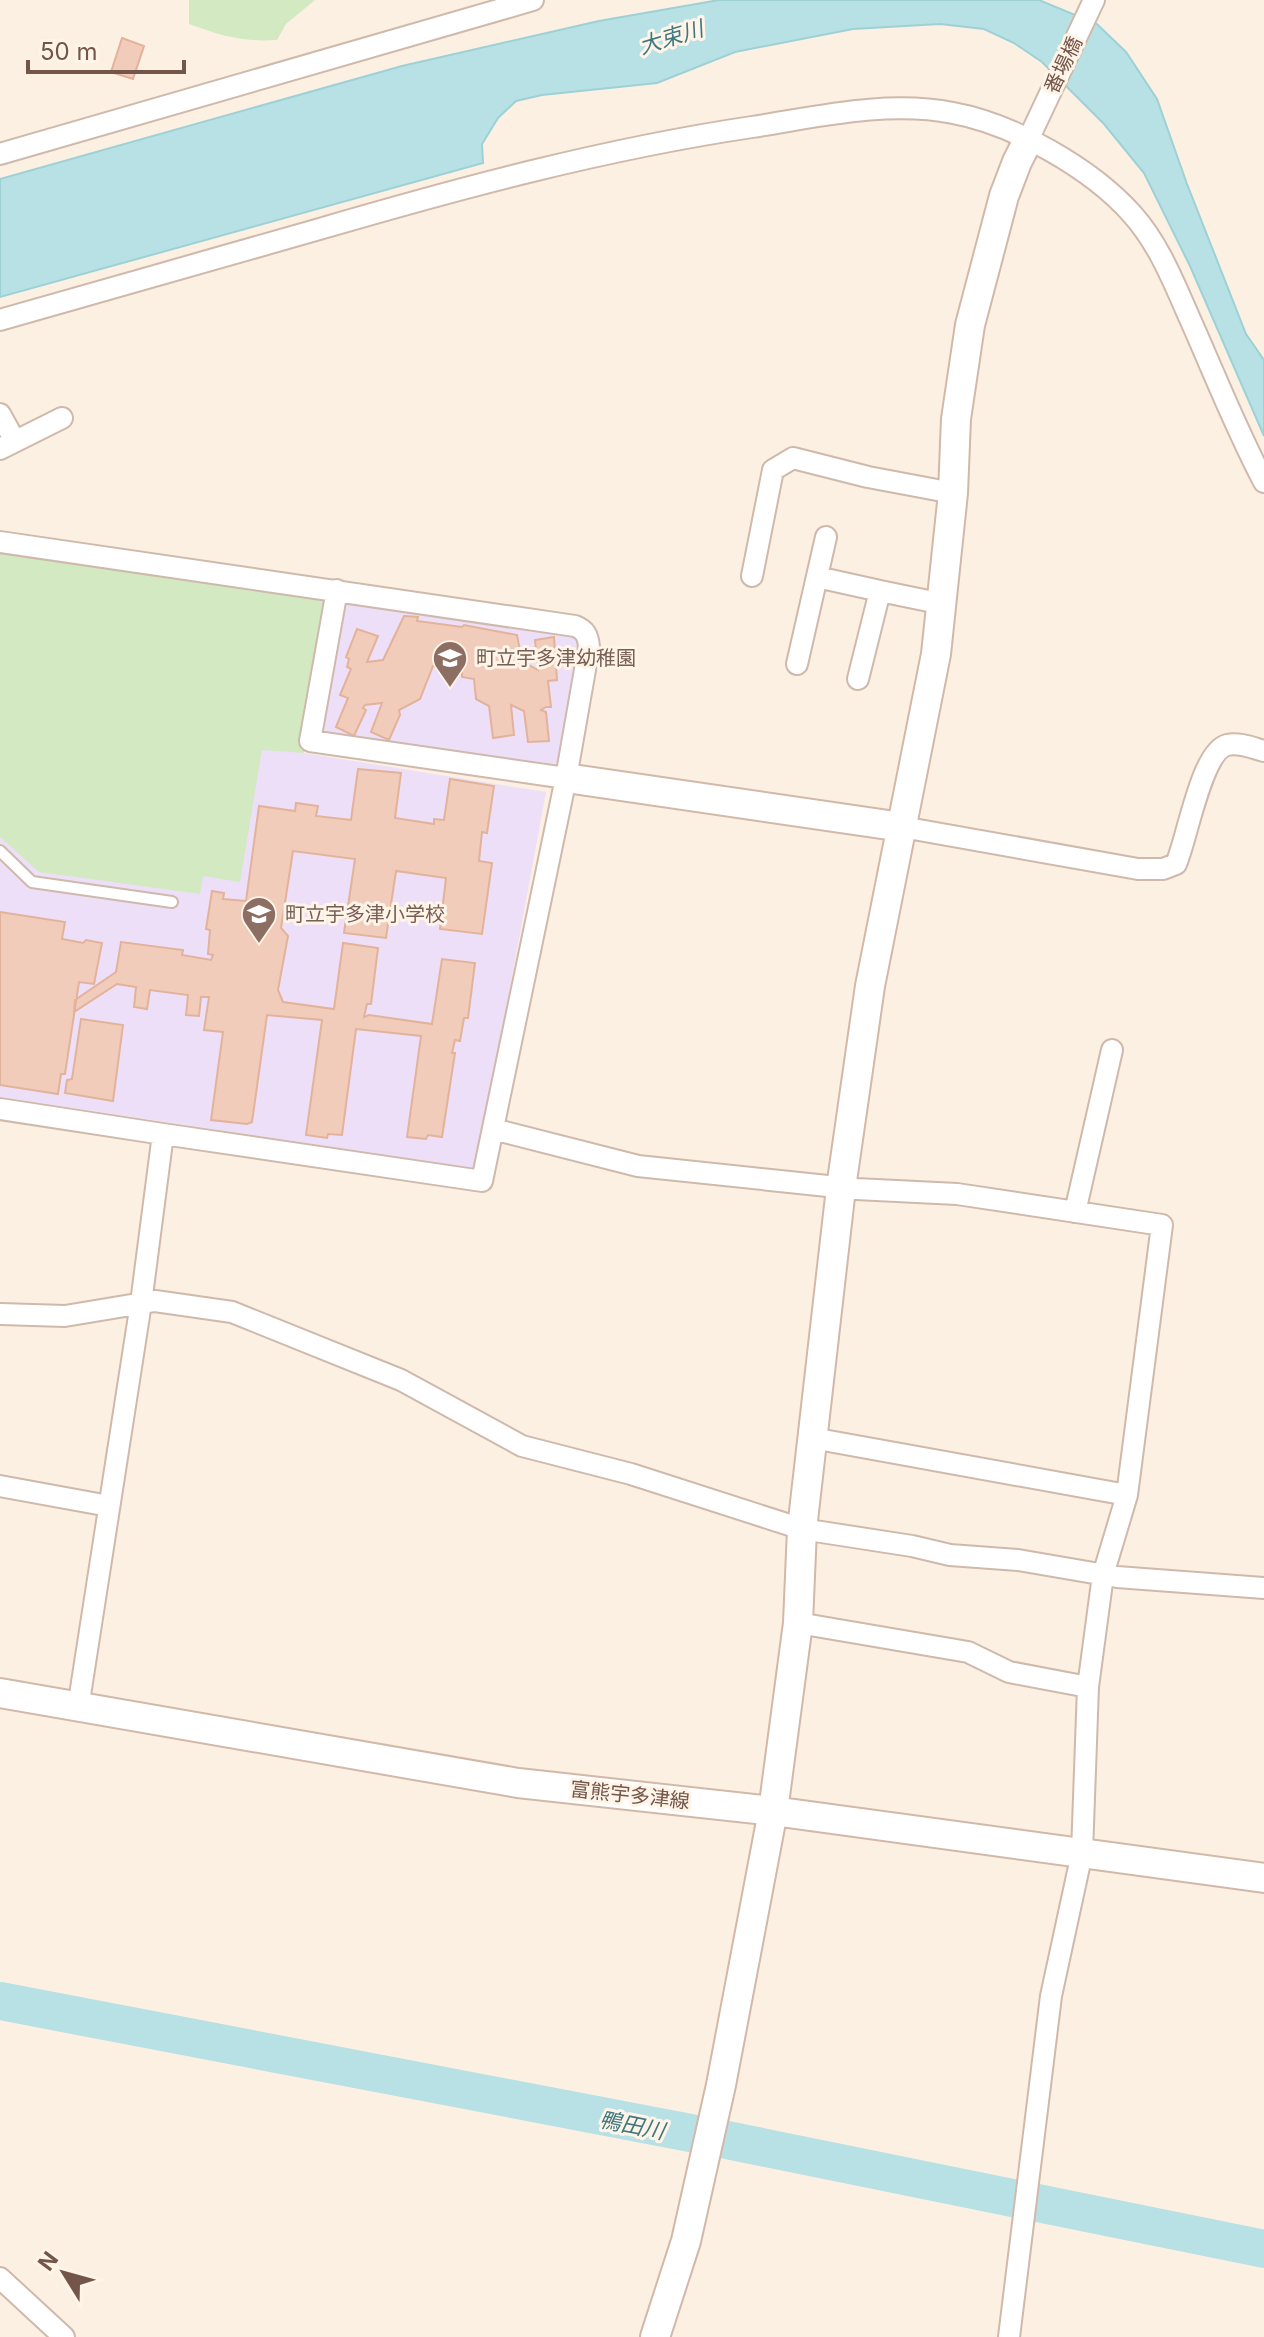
<svg xmlns="http://www.w3.org/2000/svg" width="1264" height="2337" font-family="Inter,'Noto Sans JP',sans-serif">
<style>
.education{fill:#eddff8}
.green{fill:#d3e9c1}
.water{fill:#b7e1e5;stroke:#9dd1d6;stroke-width:2}
.lines{fill:none;stroke-linecap:round;stroke-linejoin:round}
.river{stroke:#b7e1e5;stroke-width:38}
.building{fill:#f1ccba;stroke:#e3b29a;stroke-width:2}
.lane-casing{stroke:#cfb9ac;stroke-width:14}
.street-casing{stroke:#cfb9ac;stroke-width:24}
.secondary-casing{stroke:#d2b8a9;stroke-width:32}
.lane{stroke:#fff;stroke-width:10}
.street{stroke:#fff;stroke-width:20}
.secondary{stroke:#fff;stroke-width:28}
.labels{text-anchor:middle;dominant-baseline:central;stroke-width:6;stroke-linejoin:round;paint-order:stroke}
.street-label{font-size:20px;fill:#735549;stroke:#fff4e8}
.education-label{font-size:20px;fill:#785e54;stroke:#fff4e8;text-anchor:start}
.water-label{font-size:22px;font-style:italic;fill:#40787f;stroke:#fff4e8}
</style>
<rect width="100%" height="100%" fill="#fcf0e2"/>
<path class="education" d="M0,551L327,597L304,753L546,792L478,1162L472,1168L0,1097Z
M343,601L573,634L582,644L562,763L548,771L317,735Z"/>
<path class="green" d="M189,0H315L286,24L277,40C242,42 222,36 189,24Z
M0,551L327,597L304,753L262,750L240,882L203,876L200,894L39,872L0,837Z"/>
<path class="water" d="M719,0H1039L1097,24L1126,52L1157,99L1187,184L1246,334L1264,360V436L1190,266L1144,173L1104,124L1042,62L1014,43L984,29L940,24L853,29L735,52L657,83L542,95L516,101L498,118L482,144L483,163L0,297V179L402,66L599,21Z"/>
<g class="lines">
<path class="river" d="M0,2001L727,2140L1264,2249"/>
</g>
<path class="building" d="M122,38L144,46L133,79L111,72Z
M404,616L418,617L417,621L462,627L464,625L517,635L522,661L538,670L535,640L554,637L557,680L548,681L551,707H546L541,710L546,712L549,741L528,742L524,711L511,705L514,735L493,738L489,706L476,699L474,679L462,677V669L433,666L420,699L399,710L400,715L389,740L371,732L382,703L365,705L363,708L366,710L354,736L336,727L348,698L340,695L351,669L347,667L349,659L346,657L357,629L378,636L367,662L383,660Z
M358,769L401,773L395,818L434,824V819L444,820L450,779L494,786L487,833L482,832L479,861L492,863L482,934L440,929L446,878L396,871L386,938L344,933L355,859L293,851L281,928L288,936L278,990L283,1002L334,1009L343,943L378,948L371,1004H367L364,1017L369,1015L432,1024L442,959L475,963L468,1018H464L460,1041L455,1040L452,1053H455L442,1137L428,1135L426,1139L407,1137L421,1036L356,1029L342,1135L328,1134L327,1138L306,1135L322,1020L267,1015L252,1122L247,1124L211,1120L223,1032L204,1030L209,997H201L199,1016L186,1015L188,995L150,990L147,1009L134,1007L136,987L117,984L74,1012L75,1000L116,972L121,942L183,950L182,955L211,960L213,955L208,954L210,930L206,929L212,891L224,893L223,899L246,901L259,806L295,811L296,803L318,806L316,816L351,820Z
M0,912L65,922L62,939L83,943L86,940L102,943L94,984L79,982L65,1074H61L58,1094L0,1085Z
M81,1019L123,1025L113,1101L65,1093L67,1080L72,1079Z"/>
<g class="lines">
<g class="lane-casing">
<path id="lane" d="M0,851L32,882L172,902"/>
</g>
<g class="street-casing">
<path id="street" d="M1028,140L1094,0
M0,154L533,0
M0,320C105,290 211,260 316,230C460,188 604,149 752,127C817,117 887,100 953,113C1013,124 1091,168 1132,214C1159,244 1174,283 1190,319C1214,373 1236,429 1264,482
M0,414L15,441
M0,449L62,418
M0,542L575,626C585,630 588,635 589,647L566,778L482,1181L163,1134
M752,576L773,470L793,458L868,477L953,493
M817,577L880,591
M337,590L310,741L566,778
M797,664L826,537
M858,679L880,591L943,604
M902,827L1138,869H1163L1176,864C1187,840 1201,752 1227,745C1239,742 1253,748 1264,751
M0,1109L163,1134L141,1303L78,1708
M493,1129L638,1166L856,1189L957,1194L1162,1225L1127,1495L1103,1575L1088,1687L1082,1853L1051,1996L1009,2337
M1075,1212L1112,1050
M0,1314L65,1316L155,1301L232,1312L401,1380L522,1446L631,1474L802,1529L912,1546L950,1555L1018,1560L1117,1577L1264,1588
M812,1438L1127,1495
M0,1486L109,1506
M798,1623L968,1652L1009,1672L1088,1687
M0,2278L64,2337"/>
</g>
<g class="secondary-casing">
<path id="secondary" d="M566,778L902,827
M0,1693L518,1783L773,1811L1264,1878
M655,2337L686,2241L721,2085L773,1811L798,1623L802,1529L841,1188L870,986L936,654L953,493L956,419L970,325L1004,196L1017,162L1028,140"/>
</g>
<use href="#lane" class="lane"/>
<use href="#street" class="street"/>
<use href="#secondary" class="secondary"/>
</g>
<defs>
<g id="school-pin" transform="scale(1.8)"><path d="M0 17L-7.5 6A9.5 9.5 0 1 1 7.5 6Z" fill="#8d6e63" stroke="#fff4e8"/><path d="M0-5L7-2L0 1L-7-2ZM-4 1L0 2.5L4 1V4Q0 6-4 4Z" fill="#fff"/></g>
</defs>
<g fill-rule="evenodd">
<use href="#school-pin" x="450" y="658"/>
<use href="#school-pin" x="259" y="914"/>
</g>
<g class="labels">
<g class="street-label">
<text transform="translate(1063 65) rotate(-64)">番場橋</text>
<text transform="translate(630 1795) rotate(6)">富熊宇多津線</text>
</g>
<g class="education-label">
<text x="476" y="658">町立宇多津幼稚園</text>
<text x="285" y="914">町立宇多津小学校</text>
</g>
<g class="water-label">
<text transform="translate(671 37) rotate(-17)">大束川</text>
<text transform="translate(632 2125) rotate(11)">鴨田川</text>
</g>
</g>
<g transform="translate(64 2273) rotate(307)" stroke="#fff4e8" stroke-width="6" paint-order="stroke">
<path d="M0-6L14 30L0 20L-14 30Z" fill="#735549"/>
<text y="-12" font-size="22" font-weight="bold" text-anchor="middle" fill="#735549">N</text>
</g>
<path d="M28 60v12h156v-12" fill="none" stroke="#735549" stroke-width="4"/>
<text x="40" y="60" font-size="24" fill="#735549" stroke="#fff4e8" stroke-width="6" paint-order="stroke">50 m</text>
</svg>
